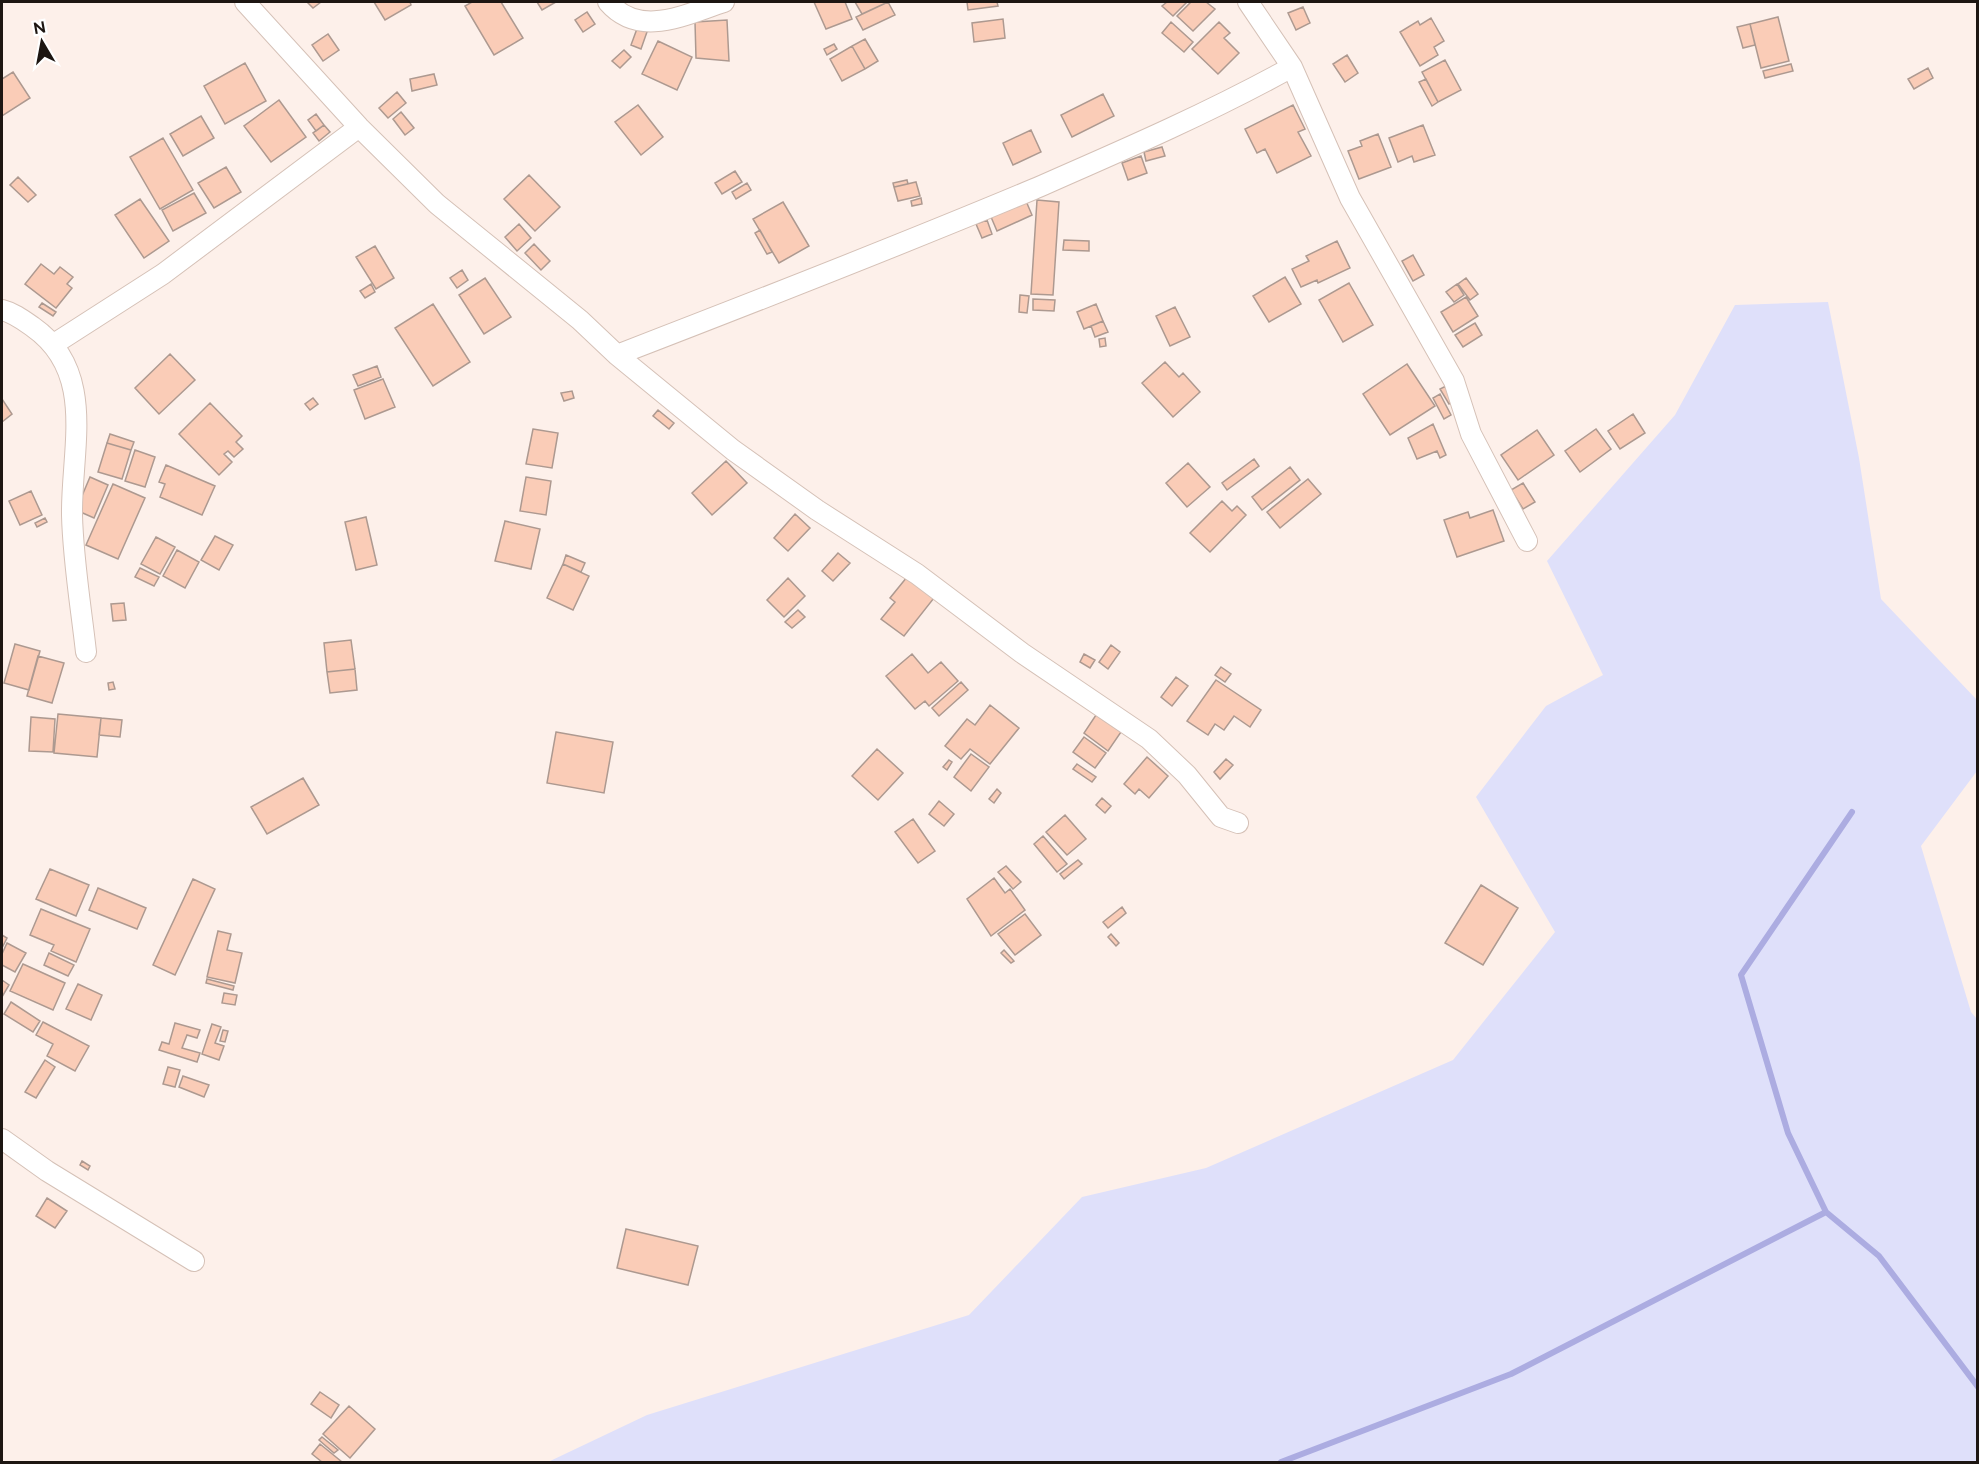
<svg xmlns="http://www.w3.org/2000/svg" width="1979" height="1464" font-family="Raleway,sans-serif">
<style>
.green{fill:#dfe0fa}
.lines{fill:none;stroke-linecap:round;stroke-linejoin:round}
.stream{stroke:#acace1;stroke-width:6}
.building{fill:#faccb7;stroke:#ad9990;stroke-width:1.5}
.street-casing{stroke:#d5c1b7;stroke-width:22}
.street{stroke:#fff;stroke-width:20}
</style>
<rect width="100%" height="100%" fill="#fdf0ea"/>
<path class="green" d="M1828,302L1859,458L1881,599L1977,700V771L1921,846L1971,1012L1977,1019V1462H548L647,1415L969,1315L1082,1197L1206,1168L1453,1060L1555,932L1476,797L1546,706L1603,675L1547,561L1675,415L1735,305Z"/>
<g class="lines">
<path class="stream" d="M1852,812L1741,975L1788,1133L1826,1212L1879,1256L1978,1387
M1281,1462L1511,1374L1826,1212"/>
</g>
<path class="building" d="M307,2H321L313,8Z
M374,2H410L411,5L385,20Z
M472,2H501L523,38L494,55L465,6Z
M537,2H556L542,10Z
M814,2H845L852,19L826,29Z
M855,2H888L862,14Z
M888,2L895,15L863,30L856,17Z
M967,2H997L998,6L968,10Z
M1167,2H1187L1173,16L1162,6Z
M1191,2H1206L1215,9L1193,31L1177,16Z
M1303,7L1310,23L1296,30L1288,13Z
M587,12L595,24L583,32L575,20Z
M1778,17L1789,61L1761,68L1750,24Z
M1431,18L1444,41L1434,47L1438,55L1420,66L1400,32L1418,21L1420,25Z
M1003,19L1005,38L974,42L972,23Z
M727,20L729,61L696,58L695,22Z
M1171,22L1193,42L1184,52L1162,33Z
M1219,22L1230,33L1224,38L1239,53L1218,74L1192,49Z
M1750,24L1755,45L1743,48L1737,27Z
M638,26L648,29L641,49L631,45Z
M328,34L339,50L323,61L312,45Z
M865,39L878,61L865,69L852,46Z
M658,41L692,57L677,90L642,74Z
M834,44L837,49L827,55L824,49Z
M852,46L865,69L842,81L830,59Z
M624,50L631,57L620,68L612,61Z
M1347,55L1358,73L1345,82L1333,64Z
M1445,60L1461,90L1438,102L1422,72Z
M245,63L266,101L225,124L204,86Z
M1791,64L1793,71L1765,78L1763,71Z
M1928,68L1933,78L1914,89L1908,79Z
M13,72L30,98L2,116V79Z
M434,74L437,85L412,91L410,79Z
M1426,79L1438,102L1432,106L1419,82Z
M397,92L406,103L388,118L379,108Z
M1103,94L1114,116L1072,137L1061,115Z
M279,100L306,137L271,162L244,126Z
M638,105L663,137L641,155L615,122Z
M1293,105L1305,129L1298,132L1311,156L1277,173L1265,149L1257,153L1245,129Z
M401,112L414,128L405,135L393,119Z
M316,114L324,125L316,131L308,120Z
M201,116L214,138L183,156L170,134Z
M324,125L330,132L319,141L313,133Z
M1423,125L1435,155L1414,162L1412,156L1398,162L1389,138Z
M1031,130L1041,152L1013,165L1003,143Z
M1378,134L1391,167L1359,179L1348,151L1362,146L1360,141Z
M163,138L193,190L160,209L130,157Z
M1162,147L1165,156L1146,161L1144,152Z
M1141,156L1147,173L1128,180L1122,163Z
M226,167L241,192L214,208L198,183Z
M735,171L742,182L722,194L715,183Z
M529,175L560,207L535,231L504,199Z
M18,177L36,195L28,202L10,185Z
M907,180L908,184L894,187L893,183Z
M916,182L920,196L898,201L894,187Z
M747,183L751,190L736,199L732,192Z
M194,193L206,213L173,231L162,210Z
M921,198L922,204L912,206L911,201Z
M140,199L169,241L144,258L115,215Z
M1037,200L1059,202L1053,295L1031,294Z
M1026,201L1032,215L997,231L991,217Z
M783,202L809,246L779,263L753,219Z
M987,220L992,234L982,238L976,224Z
M519,224L531,238L517,251L505,237Z
M760,230L772,252L767,254L755,233Z
M1064,240L1089,241V251L1063,250Z
M1337,241L1350,268L1318,283L1317,280L1301,287L1292,269L1309,261L1306,256Z
M534,244L550,261L541,270L525,253Z
M375,246L394,278L376,289L356,257Z
M1413,255L1424,275L1413,281L1402,261Z
M41,264L54,274L60,267L73,277L67,284L72,288L56,308L25,284Z
M462,270L468,280L457,288L450,278Z
M1285,277L1301,304L1269,322L1253,296Z
M485,278L511,317L484,334L459,295Z
M1466,278L1478,294L1470,300L1458,284Z
M1349,283L1373,325L1343,342L1319,300Z
M371,284L375,292L365,298L360,291Z
M1457,284L1464,295L1454,302L1446,292Z
M1020,295L1029,296L1027,313L1019,312Z
M1466,297L1478,316L1453,332L1441,312Z
M1033,299L1055,300L1054,311L1033,310Z
M42,303L56,312L53,316L39,307Z
M433,304L470,362L433,386L395,328Z
M1096,304L1103,321L1084,329L1077,312Z
M1175,307L1190,337L1170,346L1156,316Z
M1103,321L1108,332L1095,337L1091,326Z
M1475,323L1482,335L1463,347L1455,335Z
M1105,338L1106,346L1100,347L1099,339Z
M170,354L195,380L159,414L135,388Z
M1165,362L1179,377L1183,373L1200,392L1173,417L1142,383Z
M1407,364L1435,406L1390,435L1363,394Z
M377,366L381,377L358,386L353,375Z
M383,379L395,407L365,419L354,390Z
M1446,386L1454,401L1449,404L1440,389Z
M572,391L574,398L564,401L561,393Z
M1440,394L1451,415L1444,419L1433,398Z
M313,398L318,404L310,410L305,404Z
M2,399L12,414L2,422Z
M210,403L242,436L236,442L243,449L234,457L228,451L224,454L232,462L219,475L179,434Z
M658,410L674,423L669,429L653,416Z
M1633,414L1645,433L1620,449L1608,431Z
M1433,424L1446,455L1440,458L1437,451L1417,459L1408,438Z
M533,429L558,433L552,468L526,464Z
M1596,429L1611,449L1580,472L1565,451Z
M1537,430L1554,455L1518,480L1501,455Z
M110,434L134,442L131,450L107,443Z
M107,443L131,450L122,479L98,472Z
M135,450L155,457L145,487L125,481Z
M1254,459L1259,466L1227,490L1222,483Z
M726,461L747,483L712,515L692,493Z
M1188,463L1210,487L1187,507L1166,483Z
M166,465L215,486L202,515L160,497L165,484L159,482Z
M1290,467L1300,480L1262,510L1252,497Z
M90,477L108,485L94,518L76,510Z
M526,477L551,481L546,515L520,511Z
M1308,479L1321,494L1280,528L1267,512Z
M1523,483L1535,502L1523,509L1511,490Z
M113,484L145,498L118,559L86,545Z
M31,491L42,515L20,525L9,501Z
M1222,501L1232,511L1237,506L1246,515L1210,552L1190,533Z
M1493,510L1504,541L1457,557L1444,520L1468,512L1470,518Z
M795,514L810,528L788,551L774,538Z
M366,517L377,565L356,570L345,522Z
M45,518L47,522L37,527L35,523Z
M505,521L540,529L531,569L495,561Z
M215,536L233,545L219,570L201,560Z
M156,537L175,547L160,574L141,564Z
M177,550L199,562L185,588L163,576Z
M838,553L850,563L833,581L822,571Z
M566,555L585,563L581,572L563,564Z
M563,564L589,576L573,610L547,598Z
M140,568L159,577L154,586L135,577Z
M907,577L934,598L904,636L881,619L895,602L890,598Z
M788,578L805,596L784,617L767,600Z
M124,603L126,620L113,621L111,604Z
M798,610L805,617L792,628L785,622Z
M351,640L355,669L327,672L324,643Z
M15,644L40,651L29,690L4,683Z
M1111,645L1120,652L1108,669L1099,662Z
M912,654L928,673L941,662L958,681L929,706L925,701L915,709L886,676Z
M1084,654L1095,660L1090,668L1080,662Z
M38,656L64,663L52,703L27,696Z
M1221,667L1231,674L1225,682L1215,675Z
M355,669L357,690L330,693L327,672Z
M1176,677L1188,686L1172,706L1161,697Z
M1216,680L1261,710L1250,727L1234,716L1224,730L1215,724L1208,735L1187,721Z
M113,682L115,689L109,690L108,683Z
M961,682L968,690L939,716L932,708Z
M990,705L1019,728L990,764L970,749L961,759L945,746L967,719L975,725Z
M58,714L101,718L97,757L54,753Z
M1096,715L1121,732L1108,751L1084,733Z
M31,717L55,719L53,752L29,751Z
M101,718L122,720L120,737L99,735Z
M556,732L613,742L604,793L547,783Z
M1084,737L1106,753L1095,768L1073,752Z
M877,749L903,773L878,800L852,776Z
M971,754L989,767L971,791L954,777Z
M1147,757L1168,776L1149,798L1139,789L1135,794L1124,784Z
M1226,759L1233,765L1220,779L1214,772Z
M949,760L952,762L947,770L943,767Z
M1077,764L1096,777L1092,782L1073,769Z
M303,778L319,805L267,834L251,807Z
M997,789L1001,793L994,803L989,799Z
M1102,798L1111,806L1105,813L1096,805Z
M939,801L954,814L944,826L929,814Z
M1065,815L1086,839L1067,855L1046,832Z
M913,819L935,851L918,863L895,832Z
M1043,836L1067,864L1057,872L1034,844Z
M1078,860L1082,864L1064,879L1060,874Z
M1006,866L1021,882L1013,889L998,872Z
M50,869L89,885L76,916L36,899Z
M994,878L1005,893L1010,889L1025,910L991,936L967,899Z
M193,879L215,889L175,975L153,965Z
M1481,885L1518,908L1483,965L1445,943Z
M98,888L146,908L137,929L89,910Z
M1122,907L1126,913L1108,928L1103,922Z
M41,909L90,929L76,962L51,951L54,945L30,935Z
M1025,914L1041,935L1015,955L998,934Z
M218,931L231,934L227,950L242,953L235,983L207,977Z
M1111,934L1119,943L1116,946L1108,937Z
M2,935L7,938L2,948Z
M7,943L26,953L15,972L2,965V954Z
M1004,950L1014,961L1011,963L1001,953Z
M49,953L74,965L68,976L44,965Z
M23,964L65,983L53,1010L10,991Z
M207,979L234,986L233,990L206,983Z
M2,980L9,985L2,997Z
M78,984L102,995L91,1020L66,1009Z
M224,993L237,995L235,1005L222,1003Z
M11,1002L40,1021L33,1032L4,1014Z
M43,1022L89,1046L75,1071L47,1056L53,1044L36,1035Z
M175,1023L200,1030L197,1038L187,1035L182,1048L200,1053L197,1062L159,1050L162,1042L169,1044Z
M212,1024L221,1027L215,1043L224,1046L219,1060L202,1054Z
M223,1030L228,1031L225,1042L220,1041Z
M45,1060L55,1067L36,1098L25,1092Z
M168,1067L180,1070L175,1087L163,1084Z
M183,1076L209,1085L204,1097L179,1087Z
M82,1161L90,1166L88,1170L80,1165Z
M47,1198L67,1211L55,1228L36,1216Z
M626,1229L698,1246L688,1285L617,1268Z
M320,1392L339,1405L331,1418L311,1404Z
M349,1406L375,1429L350,1458L323,1434Z
M322,1437L338,1450L334,1453L319,1440Z
M320,1444L342,1462H322L312,1454Z"/>
<g class="lines">
<g class="street-casing">
<path id="street" d="M245,2L359,127L437,204L580,320L617,355L733,450L817,510L917,574L1022,653L1149,739L1187,775L1221,817L1238,823
M608,2C640,39 686,14 724,2
M1248,2L1292,67L1350,198L1454,381L1471,434L1527,541
M2,310C14,313 23,320 33,327C97,372 71,449 72,515C73,560 81,607 86,652
M54,344L163,274L359,127
M617,355C757,301 896,247 1034,189C1121,151 1209,113 1292,67
M2,1139L47,1171L194,1261"/>
</g>
<use href="#street" class="street"/>
</g>
<rect width="1979" height="1464" fill="none" stroke="#1d1612" stroke-width="6"/>
<g transform="translate(42 42) rotate(350)" stroke="#ffffff" stroke-width="4.5" paint-order="stroke">
<path d="M0-4.5L10 22L0 15L-10 22Z" fill="#1d1612"/>
<text y="-9" font-size="16" font-weight="bold" text-anchor="middle" fill="#1d1612">N</text>
</g>
</svg>
